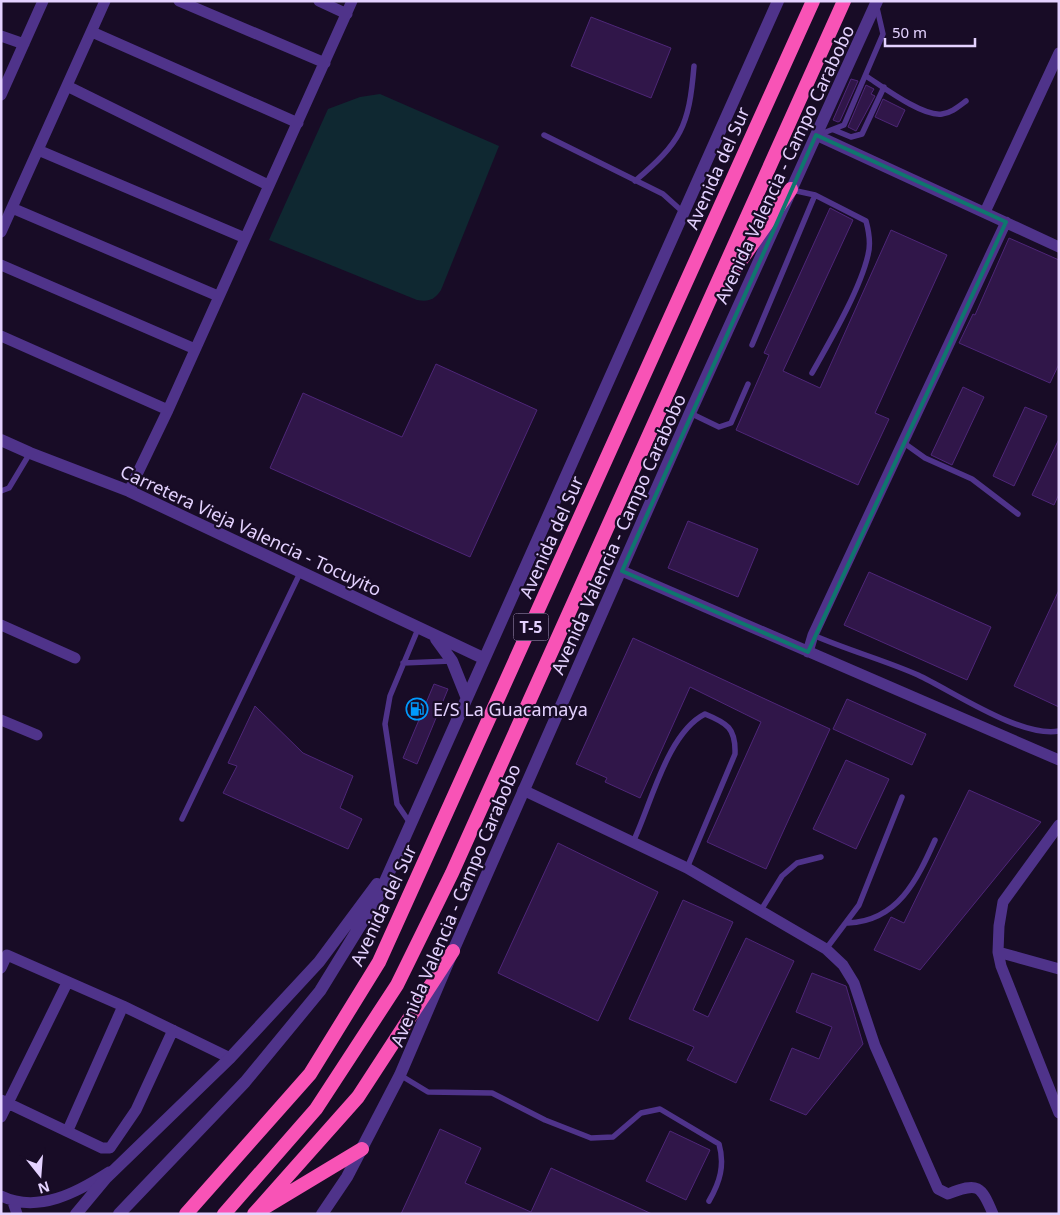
<svg xmlns="http://www.w3.org/2000/svg" width="1060" height="1215" font-family="'Noto Sans',sans-serif">
<style>
.green{fill:#0f2831}
.building{fill:#301649;stroke:#4e2678}
.lines{fill:none;stroke-linecap:round;stroke-linejoin:round}
.service{stroke:#4f338a;stroke-width:5.5}
.minor{stroke:#4f338a;stroke-width:11}
.tertiary{stroke:#4f338a;stroke-width:12}
.trunk{stroke:#f853b6;stroke-width:14}
.marked{fill:none;stroke:#0f766e;stroke-width:4;stroke-linejoin:round}
.labels{text-anchor:middle;dominant-baseline:central;stroke-width:4.5;stroke-linejoin:round;paint-order:stroke}
.shield{fill:#180c26;stroke:#a797be;stroke-width:1}
.shield-label{font-size:16px;font-weight:bold;fill:#e4d2ff}
.street-label{font-size:18px;fill:#e4d2ff;stroke:#180c26}
.poi-label{font-size:18px;fill:#e4d2ff;stroke:#180c26;text-anchor:start}
</style>
<rect width="100%" height="100%" fill="#180c26"/>
<path class="green" d="M380,94L499,146L441,290C434,300 429,302 417,300L269,240L328,109L360,97Z"/>
<path class="building" d="M591,17L671,48L651,98L571,66Z
M851,79L858,81L840,121L838,122L833,120Z
M866,85L874,89L871,94L875,96L856,131L848,127Z
M883,99L905,110L897,127L875,117Z
M830,208L853,220L783,371L820,388L891,230L947,255L875,413L889,419L858,485L736,430L769,355L764,353Z
M1009,238L1059,260V364L1050,383L959,343L973,314L975,315Z
M436,364L537,410L470,557L270,468L303,393L402,437Z
M963,387L984,397L952,465L931,455Z
M1025,407L1047,416L1014,486L993,476Z
M1059,439V494L1054,505L1032,495Z
M688,521L758,549L738,597L668,568Z
M869,572L991,627L967,680L844,625Z
M1059,590V707L1014,686Z
M633,638L830,729L766,869L707,842L761,722L690,687L640,798L605,782L607,778L576,764Z
M434,684L448,689L417,764L403,758Z
M847,699L926,734L912,765L833,729Z
M255,706L303,753L353,776L340,808L362,819L348,849L223,793L237,766L228,763Z
M846,760L889,779L856,849L813,829Z
M969,790L1041,822L920,970L874,950L891,917L904,923Z
M558,843L658,892L598,1021L498,973Z
M683,900L733,922L693,1010L708,1017L746,938L794,961L736,1083L687,1060L694,1047L629,1019Z
M812,973L846,986L863,1044L806,1115L770,1100L792,1048L819,1059L832,1027L796,1012Z
M440,1129L481,1148L465,1183L531,1212L551,1168L652,1214H401Z
M670,1131L710,1150L686,1200L646,1181Z"/>
<g class="lines">
<path class="service" d="M866,76C883,87 923,117 942,114C951,113 958,107 966,101
M834,130L851,137L862,134L884,87
M544,135L663,194L683,212
M818,135L844,125L883,34L877,8
M635,181C681,142 689,127 694,66
M792,190L815,195L866,221C869,232 871,244 868,255C860,290 830,341 812,373
M752,345L815,195
M690,413L719,427L731,423L748,384
M904,443L925,458L972,479L1018,514
M1,491L9,488L30,453
M813,635C847,650 884,660 918,675C954,692 1021,738 1059,731
M403,663L451,661
M182,819L301,571
M410,823L397,804L385,724L390,696L418,629
M633,842C651,805 667,733 705,714C727,723 736,728 735,754L687,868
M761,910L782,876L797,863L821,857
M848,923C898,921 917,880 935,840
M826,949L859,905L902,797
M400,1075L428,1092L492,1093L545,1120L591,1138L613,1137L641,1113L660,1109L719,1144C725,1165 720,1182 709,1201"/>
<path class="minor" d="M179,1L325,63
M319,1L347,14
M92,32L298,123
M1,36L24,44
M67,86L268,185
M1,95L43,1
M816,135L1059,247
M38,150L245,238
M12,208L218,296
M985,212L1059,53
M1,232L105,1
M1,265L195,349
M1,336L168,410
M129,491L168,410L352,1
M622,571L1059,760
M1,625L75,658
M808,652L813,635L1006,222
M1,720L37,735
M523,790L687,868L826,949L843,965L854,983L875,1046L938,1189L948,1194C978,1182 981,1185 993,1214
M1059,825L1003,902L999,926L998,952L1001,966L1059,1113
M998,952L1059,969
M1,968L7,955L123,1006L230,1058
M1,1100L102,1148H110L136,1110L173,1030
M1,1117L67,983
M68,1130L123,1006
M1,1196C38,1214 78,1192 109,1172
M13,1202L17,1214"/>
<path class="tertiary" d="M1,440L30,453L129,491L483,658
M436,639L452,661L466,696
M76,1214L106,1178L230,1058L319,962L377,884
M119,1214L245,1082L320,991L379,895L778,1
M322,1214L347,1177L400,1075L453,951L690,413L877,1"/>
<path class="trunk" d="M723,286L791,189
M264,1208L362,1149
M186,1214L310,1074L379,962L813,1
M224,1214L316,1109L397,985L452,873L844,1
M254,1214L358,1097L453,951"/>
</g>
<path class="marked" d="M816,135L1006,222L808,652L622,571Z"/>
<defs>
<g id="fuel-ring" transform="scale(1.125)"><circle r="9.5" fill="#180c26" stroke="#009afd" stroke-width="1.5"/><path d="M-5.5-6h7V0h2V4h1.3V-2.5L3-4.5l.8-.8L6-3V5H2.5V1h-1V6h-7ZM-4.2-4.7v3.2H.2V-4.7Z" fill="#009afd"/></g>
</defs>
<g fill-rule="evenodd">
<use href="#fuel-ring" x="417" y="709"/>
</g>
<g class="labels">
<rect class="shield" x="513.5" y="613.5" width="35" height="27" rx="4"/>
<g class="shield-label">
<text x="531" y="627">T-5</text>
</g>
<g class="street-label">
<text transform="translate(784 164) rotate(-65)">Avenida Valencia - Campo Carabobo</text>
<text transform="translate(717 168) rotate(-66)">Avenida del Sur</text>
<text transform="translate(251 530) rotate(25)">Carretera Vieja Valencia - Tocuyito</text>
<text transform="translate(618 534) rotate(-66)">Avenida Valencia - Campo Carabobo</text>
<text transform="translate(551 537) rotate(-66)">Avenida del Sur</text>
<text transform="translate(383 905) rotate(-65)">Avenida del Sur</text>
<text transform="translate(455 905) rotate(-67)">Avenida Valencia - Campo Carabobo</text>
</g>
<g class="poi-label">
<text x="433" y="709">E/S La Guacamaya</text>
</g>
</g>
<rect width="1060" height="1215" fill="none" stroke="#e4d2ff" stroke-width="5"/>
<g transform="translate(40 1175) rotate(163)" stroke="#180c26" stroke-width="4" paint-order="stroke">
<path d="M0-4L9 19L0 12L-9 19Z" fill="#e4d2ff"/>
<text y="-8" font-size="14" font-weight="bold" text-anchor="middle" fill="#e4d2ff">N</text>
</g>
<path d="M885 38v8h90v-8" fill="none" stroke="#e4d2ff" stroke-width="2.5"/>
<text x="892" y="38" font-size="15" fill="#e4d2ff" stroke="#180c26" stroke-width="4" paint-order="stroke">50 m</text>
</svg>
